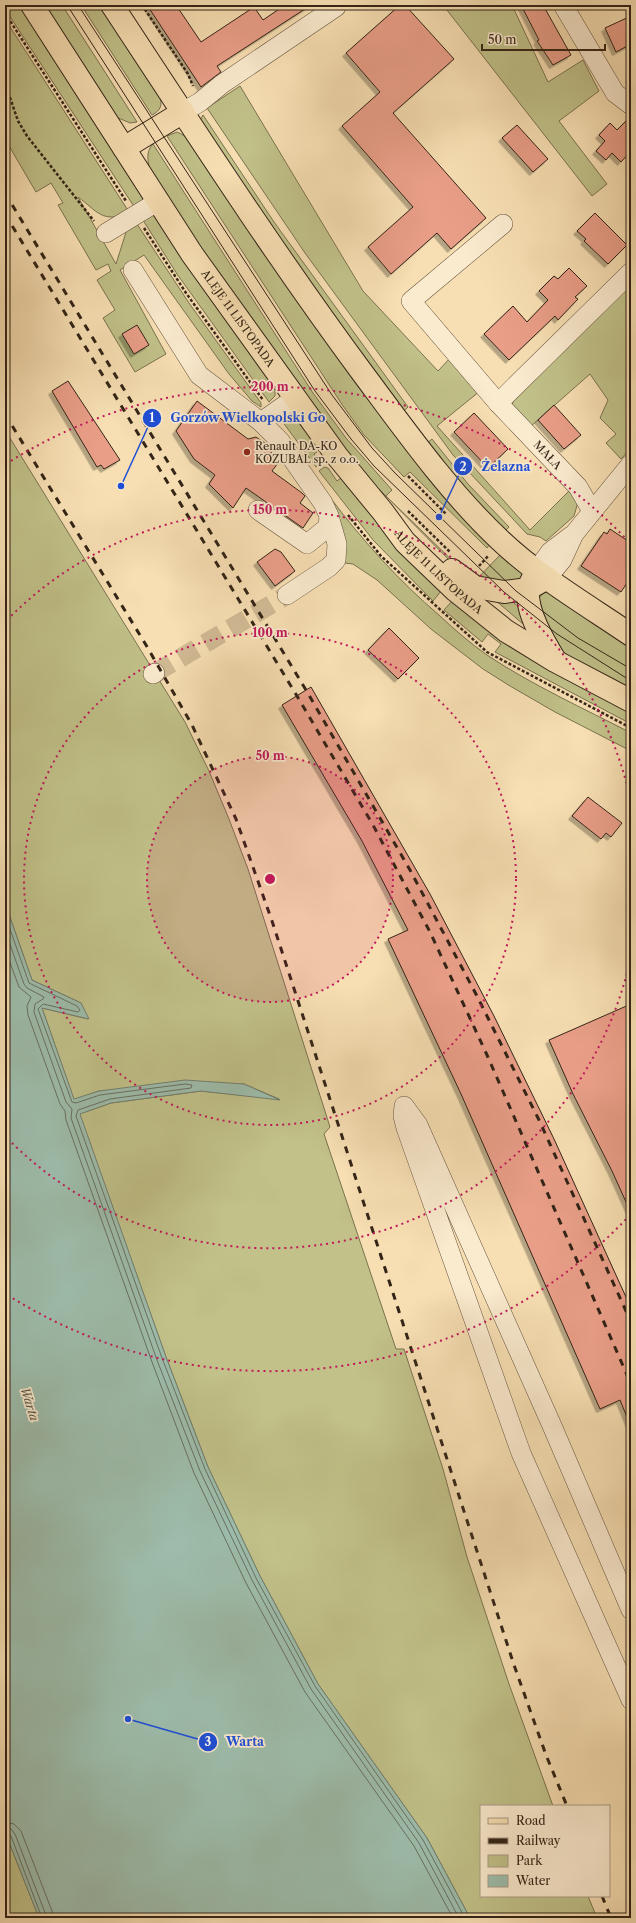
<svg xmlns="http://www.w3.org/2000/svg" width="636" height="1923" font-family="'Libre Caslon Text',serif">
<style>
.green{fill:#c1c189;stroke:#7a7250}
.water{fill:#9dbdac;stroke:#738070}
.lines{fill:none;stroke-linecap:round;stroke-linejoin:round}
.shore{stroke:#687062;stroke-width:1}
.building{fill:#e99e88;stroke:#332417;filter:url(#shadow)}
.minor-tunnel{stroke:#d0ba94;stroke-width:19;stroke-dasharray:19 10;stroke-linecap:butt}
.minor-casing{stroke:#64533e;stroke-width:20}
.major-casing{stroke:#332417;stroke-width:24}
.path{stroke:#332417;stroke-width:2.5;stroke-dasharray:3 2;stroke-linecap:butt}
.minor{stroke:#faeace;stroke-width:19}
.major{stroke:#f7dfb3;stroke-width:22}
.tram{stroke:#332417;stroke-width:1}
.rail{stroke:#332417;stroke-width:3;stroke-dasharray:7 7;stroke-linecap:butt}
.ring{fill:none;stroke:#c2185b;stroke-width:2;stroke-dasharray:2 4}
.poi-dot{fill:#8f2418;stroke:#faeace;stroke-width:1.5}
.labels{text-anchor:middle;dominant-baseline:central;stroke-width:3.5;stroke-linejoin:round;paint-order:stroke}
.street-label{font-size:11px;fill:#332417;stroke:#faeace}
.poi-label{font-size:11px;fill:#332417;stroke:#faeace;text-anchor:start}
.water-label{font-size:12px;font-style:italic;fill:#535244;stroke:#faeace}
.centre{fill:#c2185b;stroke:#faeace;stroke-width:2}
.ring-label{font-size:12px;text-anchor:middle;font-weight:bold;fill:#c2185b;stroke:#faeace;stroke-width:3.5;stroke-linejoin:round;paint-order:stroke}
.leader{fill:none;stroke:#1d4ed8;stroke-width:1.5}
.callout-dot{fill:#1d4ed8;stroke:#faeace;stroke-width:1.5}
.mark-label{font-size:12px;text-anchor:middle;font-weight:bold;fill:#fff}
.callout-label{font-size:12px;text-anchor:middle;font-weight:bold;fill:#1d4ed8;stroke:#faeace;stroke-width:3.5;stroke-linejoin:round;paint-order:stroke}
</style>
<defs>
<filter id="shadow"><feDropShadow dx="-3.5" dy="3.5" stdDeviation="0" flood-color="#0004"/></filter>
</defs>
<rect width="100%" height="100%" fill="#f7dfb3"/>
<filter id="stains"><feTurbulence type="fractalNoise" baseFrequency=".005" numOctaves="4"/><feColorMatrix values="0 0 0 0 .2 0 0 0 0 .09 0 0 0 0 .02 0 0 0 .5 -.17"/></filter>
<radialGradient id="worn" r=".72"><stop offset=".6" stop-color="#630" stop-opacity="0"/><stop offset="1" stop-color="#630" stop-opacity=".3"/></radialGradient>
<path class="green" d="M5,5H22L143,195L142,203L135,208L5,9Z
M43,5H62L137,122L130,123L116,117Z
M81,5H102L159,95C163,105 161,110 152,115Z
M443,5H512L548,82L583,60L599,91L559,121L607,184L592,196Z
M5,19L129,212C103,225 96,210 78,197L116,264L128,226L135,221L189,303L261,403V407L252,401L229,374L144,255L120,270L166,354L135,372L103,318L115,310L97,280L111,271L108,264L96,270L58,205L63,203L51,183L36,192L5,139Z
M240,86L363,291L438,371L452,356L480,391L437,426L530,530L570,490L578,502L574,516L546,541L540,537L527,534L453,455L305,253L207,108Z
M203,115L274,222L408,407L403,412L351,341L199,122Z
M177,132L187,137L490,544L487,548L410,472L404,477L364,435L343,406L167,136Z
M153,144L313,393L346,438L392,490L386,496L463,571L462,573L373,483L338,442L226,287L151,173C148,163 145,152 153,144Z
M149,214L156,215L275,388V396L269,402L177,274L141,217Z
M631,281V448L621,459L606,443L616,434L600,418L608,400L590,374L531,426L512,405L515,394Z
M290,417L296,418L317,445L314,448L317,452L314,454L317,458L320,457L322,459L321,463L316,467L282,421Z
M5,430L185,722L209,771L229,819L248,869L330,1127L324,1134L396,1349H404L443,1469L467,1557L509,1684L553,1806H481V1896H588L597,1918H470L427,1838L318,1684L260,1576L208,1467L166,1357L79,1114L111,1103L201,1091L279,1099L244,1084L99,1091L74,1100L42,1008L88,1019L81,1003L32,980L5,903Z
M432,439L468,484L509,527L504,532L426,444Z
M324,467L328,468L337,481L341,478L394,543L442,590L433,601L373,540L319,471Z
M329,496C362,540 398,580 440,616C455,630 470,643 487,655C532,685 583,708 631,733V751L555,712L510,686L483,669L431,629L377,580L353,564L337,562Z
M501,554L524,573L521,582L475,581Z
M548,592L631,645V690C604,676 560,659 546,631C542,621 541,608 539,598L543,593Z
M507,597L529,616L530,630L494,599Z
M453,600L631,710V724L495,652L501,644L488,634L482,642L444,610Z
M5,1832L39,1918H5Z"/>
<path class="water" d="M5,903L32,980L81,1003L89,1019L42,1008L74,1099L99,1091L185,1080L244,1084L280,1100L201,1091L111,1103L80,1114L166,1357L208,1467L260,1576L318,1684L427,1838L470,1918H39L5,1832Z"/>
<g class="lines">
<path class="shore" d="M5,915L29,983L77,1006L80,1010L78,1012L43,1004L38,1009L72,1102L76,1103L100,1095L185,1084L192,1085L191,1088L110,1099L78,1110L76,1116L162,1358L205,1469L256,1578L315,1686L423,1840L465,1918
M5,930L24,984L27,988L44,997L43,999L35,1004L34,1012L66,1102L72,1109L71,1118L157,1360L200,1471L252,1580L311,1689L419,1843L459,1918
M5,949L19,987L31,997L27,1006L28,1015L60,1104L65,1111L66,1120L152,1362L194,1473L246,1583L305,1692L414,1846L453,1918
M5,1822L14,1824L21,1831L52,1911L53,1918
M5,1828L11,1829L15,1834L47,1918
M5,1833L11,1836L42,1918"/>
</g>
<path class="building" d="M147,5H176L201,42L254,7L263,20L285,5H311L217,66L221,72L201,87Z
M400,5H405L454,59L393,113L486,218L451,249L437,233L391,274L368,247L413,207L342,126L380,92L346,53Z
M521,5H543L571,55L553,65L537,41L539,40Z
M631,16V44L616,52L605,28Z
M631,116V151L621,162L612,153L606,160L596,151L605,141L599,135L610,123L617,130Z
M517,125L548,159L533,172L502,138Z
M595,213L627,245L608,264L584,241L586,239L577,231Z
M569,268L587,286L575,297L578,299L558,320L555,316L509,360L484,334L513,306L527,322L548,300L539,291L554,276L558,279Z
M137,325L149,345L134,354L122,334Z
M68,381L120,460L104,469L101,465L97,467L52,391Z
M197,401L248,439L256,437L272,448L273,450L269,456L278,463L272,471L302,493L305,496L300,503L313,513L303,528L246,488L233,508L209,484L215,475L194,459L176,431Z
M554,405L581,435L564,449L538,420Z
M474,413L508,449L488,468L454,432Z
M610,529L631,543V577L621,592L581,566L604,532L607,534Z
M275,549L281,552L295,571L275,586L257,562Z
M389,628L419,658L398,679L368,650Z
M311,687L430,894L494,1016L554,1139L631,1308V1427L620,1400L600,1409L461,1094L388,939L408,930L362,841L282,705Z
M588,797L622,823L611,837L606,833L601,839L572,816Z
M631,1004V1213L612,1171L573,1094L549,1040Z"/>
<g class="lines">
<path class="minor-tunnel" d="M155,673L287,595"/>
<g class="minor-casing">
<g id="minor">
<path d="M563,5L615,93L631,105"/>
<path d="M183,112L200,102L222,84L336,7"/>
<path id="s1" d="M503,224L411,301L498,403L578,487L592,511"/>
<path d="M106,233L157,202"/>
<path d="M133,270L199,375L261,422L280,441L323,503L329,516L328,527L307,544L258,510"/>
<path d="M498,403L631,272"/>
<path d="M261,422L295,398"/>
<path d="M537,570L550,552L571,536"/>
<path d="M547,578L562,560L574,534L631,464"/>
<path d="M287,595L329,567L336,560L337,544L329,516"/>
<path d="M153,674L155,673"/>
<path d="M631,1610L553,1428L418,1125L404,1106L403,1116L406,1128L521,1453L631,1700"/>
</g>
</g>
<g class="major-casing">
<g id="major">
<path id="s2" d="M32,5L192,254L337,456L383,512L405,542L456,591L506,631L555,661L631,701"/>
<path d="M112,5C193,128 273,252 361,371C405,430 447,490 500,540C539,577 587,605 631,635"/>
<path d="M124,148L183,112"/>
<path d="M452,570L475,587L504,592L528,589L547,578"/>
<path d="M534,576C532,580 529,585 528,590C526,612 544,642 555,660"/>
</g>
</g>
<path class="path" d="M142,5L188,74L193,86
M5,13L126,201
M5,83L18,121L27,136L94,221
M144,228L186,293L263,400
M408,476L446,514
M408,511L450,552
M348,515L381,556L487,652L631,728
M479,566L489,555"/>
<use href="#minor" class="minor"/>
<use href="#major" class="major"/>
<path class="tram" d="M67,5L315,391L351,439L374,466L504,592L557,634L631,681
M78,5L332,395L372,448L395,473L516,591L578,638L631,669"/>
<path class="rail" d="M5,193L306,690L410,870L477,996L539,1120L631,1322
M5,214L297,696L373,825L430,932L487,1055L631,1384
M5,414L146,645L192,725L236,819L272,921L514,1665L546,1755L567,1806
M602,1896L611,1918"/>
</g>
<circle cx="270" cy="879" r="123" fill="#c2185b" fill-opacity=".12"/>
<g class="ring">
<circle cx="270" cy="879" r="123"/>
<circle cx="270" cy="879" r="246"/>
<path d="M631 956A369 369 0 0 1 7 1138M7 620A369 369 0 0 1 631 802"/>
<path d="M630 1215A492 492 0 0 1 6 1294M6 464A492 492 0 0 1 630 543"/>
</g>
<circle class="poi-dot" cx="247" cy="452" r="4"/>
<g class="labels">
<g class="street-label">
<text stroke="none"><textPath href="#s2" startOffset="375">ALEJE 11 LISTOPADA</textPath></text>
<text stroke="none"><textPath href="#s1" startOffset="326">MAŁA</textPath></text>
<text stroke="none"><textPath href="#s2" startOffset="699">ALEJE 11 LISTOPADA</textPath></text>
</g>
<g class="poi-label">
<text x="255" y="446">Renault DA-KO<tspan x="255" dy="13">KOZUBAL sp. z o.o.</tspan></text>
</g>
<g class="water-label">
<text transform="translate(30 1404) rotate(73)">Warta</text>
</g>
</g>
<circle cx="270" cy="879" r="6" class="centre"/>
<g class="ring-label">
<text x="270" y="391">200 m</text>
<text x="270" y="514">150 m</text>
<text x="270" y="637">100 m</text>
<text x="270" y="760">50 m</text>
</g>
<path class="leader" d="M121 486L152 418M439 517L463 466M128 1719L208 1742"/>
<g class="callout-dot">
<circle cx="121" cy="486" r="4"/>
<circle cx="439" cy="517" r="4"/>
<circle cx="128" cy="1719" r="4"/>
<circle cx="152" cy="418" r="10"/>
<circle cx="463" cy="466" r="10"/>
<circle cx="208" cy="1742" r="10"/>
</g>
<g class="mark-label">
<text x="152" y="422">1</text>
<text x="463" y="471">2</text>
<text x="208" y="1746">3</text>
</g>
<g class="callout-label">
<text x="248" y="422">Gorzów Wielkopolski Go</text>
<text x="506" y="471">Żelazna</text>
<text x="245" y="1746">Warta</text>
</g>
<rect width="636" height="1923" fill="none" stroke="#f7dfb3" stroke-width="20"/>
<rect x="6" y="6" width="624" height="1911" fill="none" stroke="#332417" stroke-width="2"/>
<rect x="10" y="10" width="616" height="1903" fill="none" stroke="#332417"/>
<rect x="480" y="1805" width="130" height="92" fill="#faeace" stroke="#aa9b85"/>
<rect x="488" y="1818" width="20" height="6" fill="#f7dfb3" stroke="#aa9b85"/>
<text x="516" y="1825" font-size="12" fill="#332417">Road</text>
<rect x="488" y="1838" width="20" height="6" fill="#332417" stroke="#aa9b85"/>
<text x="516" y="1845" font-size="12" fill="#332417">Railway</text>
<rect x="488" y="1855" width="20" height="12" fill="#c1c189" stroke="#aa9b85"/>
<text x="516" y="1865" font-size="12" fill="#332417">Park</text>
<rect x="488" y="1875" width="20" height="12" fill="#9dbdac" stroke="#aa9b85"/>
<text x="516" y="1885" font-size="12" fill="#332417">Water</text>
<path d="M482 44v6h123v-6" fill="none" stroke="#332417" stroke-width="2"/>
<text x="488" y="44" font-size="12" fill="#332417" stroke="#faeace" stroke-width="3" paint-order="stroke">50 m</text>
<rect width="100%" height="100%" filter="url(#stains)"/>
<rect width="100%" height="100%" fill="url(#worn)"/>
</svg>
